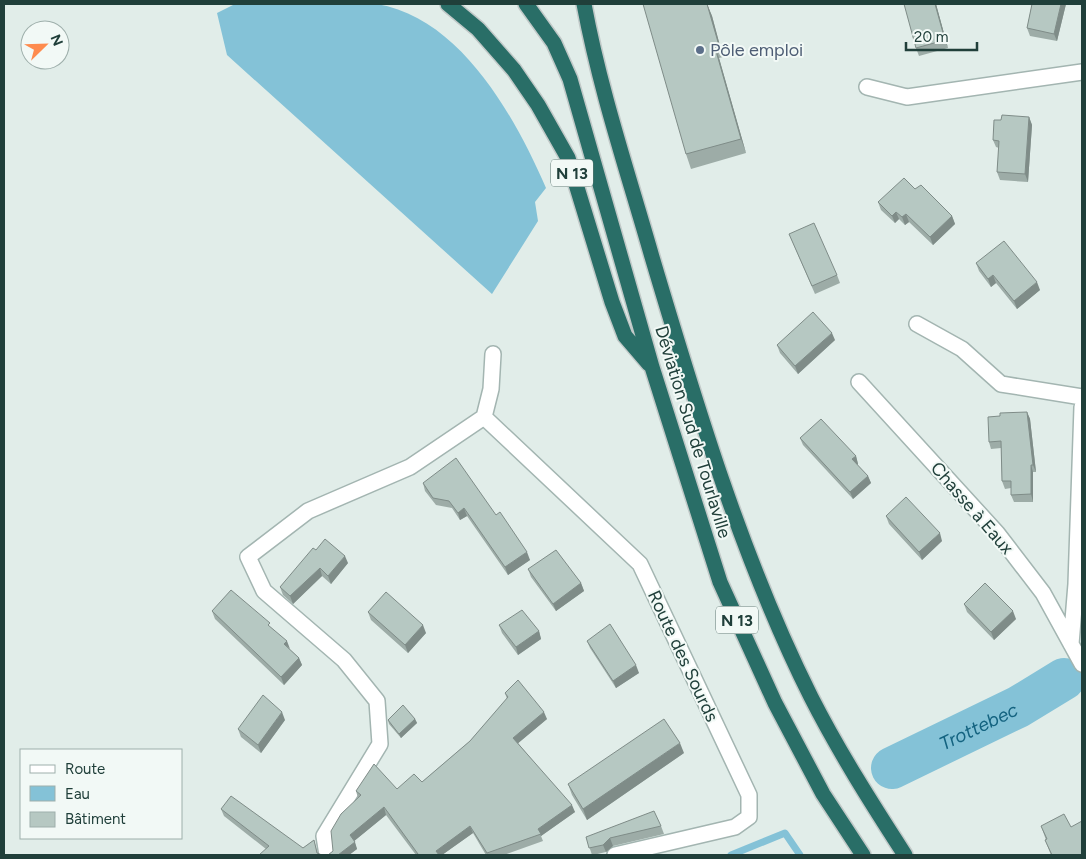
<svg xmlns="http://www.w3.org/2000/svg" width="1086" height="859" font-family="Figtree,sans-serif">
<style>
.water{fill:#84c2d7}
.lines{fill:none;stroke-linecap:round;stroke-linejoin:round}
.stream{stroke:#84c2d7;stroke-width:7}
.river{stroke:#84c2d7;stroke-width:42}
.minor-casing{stroke:#a3b5b1;stroke-width:18}
.highway-casing{stroke:#c1c9c8;stroke-width:18}
.minor{stroke:#fff;stroke-width:15}
.highway{stroke:#296e67;stroke-width:15}
.wall{fill:#9daca7}
.shaded-wall{fill:#7f8c88}
.building{fill:#b6c8c2;stroke:#7f8c88}
.service-dot{fill:#5c6f8a;stroke:#f2f9f6;stroke-width:2}
.labels{text-anchor:middle;dominant-baseline:central;stroke-width:4;stroke-linejoin:round;paint-order:stroke}
.shield{fill:#f2f9f6;stroke:#5f7772;stroke-width:1}
.shield-label{font-size:16px;font-weight:bold;fill:#203f3a}
.service-label{font-size:18px;fill:#4e5e75;stroke:#f2f9f6;text-anchor:start}
.street-label{font-size:18px;fill:#203f3a;stroke:#f2f9f6}
.water-label{font-size:19px;font-style:italic;fill:#146380;stroke:#f2f9f6}
</style>
<rect width="100%" height="100%" fill="#e1ede9"/>
<path class="water" d="M235,4C268,4 302,4 335,4C348,4 364,2 377,4C461,18 515,117 546,188L535,202L538,221L492,294L227,55L217,13Z"/>
<g class="lines">
<path class="stream" d="M731,855L785,833L800,855"/>
<path class="river" id="s1" d="M892,768L1018,707L1064,679"/>
<g class="minor-casing">
<path id="minor" d="M867,87L907,97L1082,72
M917,324L962,349L1001,384L1082,397
M859,382L997,533L1043,593L1082,664
M484,417L640,564L749,795V817L735,827L615,855
M1071,644L1076,584L1082,407
M327,855L324,836L380,744L377,701L344,660L264,591L248,557L308,511L410,467L484,417L491,389L493,354"/>
</g>
<g class="highway-casing">
<path id="highway" d="M448,4L478,29L514,70L538,105L568,158L612,302L625,336L649,364
M526,4L554,43L570,79L652,367L720,582L775,703L823,794L863,855
M584,4C600,90 628,173 652,257C696,405 742,559 811,697C839,752 872,804 905,855"/>
</g>
<use href="#minor" class="minor"/>
<use href="#highway" class="highway"/>
</g>
<path class="wall" d="M707,4L712,16L723,57L719,58L746,153L691,169L686,154Z
M936,4L948,48L919,56L916,48Z
M1032,4H1066L1057,41L1030,36L1027,28Z
M1029,117L1032,125L1028,182L1000,180L997,172L999,148L996,147L993,140L1001,120Z
M915,189L952,216L955,224L933,245L909,222L905,225L899,219L895,223L881,210L878,202Z
M789,234L837,275L840,283L815,294Z
M976,263L1040,290L1017,309L996,283L991,287L979,271Z
M835,340L798,374L780,353L777,345Z
M1027,412L1030,419L1036,472H1033V502H1014L1011,495V488L1005,489L1002,481L1001,448L991,449L989,442L1000,416Z
M800,438L856,456L858,464L857,465L868,476L871,483L853,499L803,445Z
M423,483L496,515L530,560L508,575L467,516L460,520L452,508L436,505L425,491Z
M886,516L942,541L922,560L889,524Z
M316,550L348,563L331,584L322,576L293,604L283,595L280,587Z
M528,569L581,583L584,591L556,611L531,577Z
M964,604L1016,619L994,640L967,612Z
M212,611L271,628L289,649L299,658L302,665L284,685L215,619Z
M368,612L426,633L408,653L371,620Z
M499,625L539,631L541,639L518,655L502,633Z
M587,641L639,673L616,688L590,648Z
M505,693L547,719L518,743L575,812L541,836L543,841L504,855H486L473,833L442,855H414H416L386,815L354,841L357,849L349,855H328L333,851L358,798L356,791L397,789L422,782L470,741L507,699Z
M415,719L417,723L401,738L389,724L388,720Z
M285,720L261,753L241,737L238,729Z
M684,753L587,820L572,795L568,784Z
M221,809L303,848L314,840L318,854L266,849L224,816Z
M661,826L664,834L613,846L606,852L593,855H592L586,837Z
M1041,826L1082,855H1051L1045,840H1046Z"/>
<path class="shaded-wall" d="M707,4L712,16L723,57L718,42Z
M935,4H936L948,48L945,40Z
M1061,4H1066L1057,41L1054,34Z
M714,44L719,58L746,153L741,139Z
M1029,117L1032,125L1028,182L1025,174Z
M896,212L899,219L895,223L892,216Z
M906,214L909,222L905,225L902,217Z
M952,216L955,224L933,245L930,237Z
M993,275L996,283L991,287L988,279Z
M1037,282L1040,290L1017,309L1014,301Z
M832,333L835,340L798,374L795,366Z
M1027,412L1030,419L1036,472L1033,465Z
M856,456L858,464L855,467L852,459Z
M1031,465L1033,472V502L1031,494Z
M868,476L871,483L853,499L850,492Z
M464,508L467,516L460,520L458,513Z
M940,533L942,541L922,560L919,552Z
M527,552L530,560L508,575L505,567Z
M345,556L348,563L331,584L328,576Z
M320,568L322,576L293,604L290,596Z
M581,583L584,591L556,611L553,604Z
M1013,611L1016,619L994,640L991,632Z
M423,625L426,633L408,653L405,645Z
M539,631L541,639L518,655L516,647Z
M287,641L290,649L284,644Z
M299,658L302,665L284,685L281,677Z
M636,665L639,673L616,688L613,681Z
M282,712L285,720L261,753L258,745Z
M544,712L547,719L516,745L513,738Z
M415,719L417,723L401,738L399,734Z
M680,743L684,753L587,820L583,809Z
M572,805L575,812L541,836L538,829Z
M384,807L386,815L353,842L350,835Z
M470,826L473,833L442,855H438L436,851Z
M610,838L613,846L606,852L603,845Z
M355,842L357,849L349,855H338Z"/>
<path class="building" d="M643,4H707L718,42L714,44L741,139L686,154Z
M904,4H935L945,40L916,48Z
M1032,4H1061L1054,34L1027,28Z
M1002,115L1029,117L1025,174L997,172L999,141L993,140L994,120H1001Z
M904,178L915,189L921,185L952,216L930,237L906,214L902,217L896,212L892,216L878,202Z
M814,223L837,275L812,286L789,234Z
M1004,241L1037,282L1014,301L993,275L988,279L976,263Z
M813,312L832,333L795,366L777,345Z
M1027,412L1033,465H1031V494L1011,495V481H1002L1001,441L989,442L988,417L1000,416V413Z
M821,419L856,456L852,459L868,476L850,492L800,438Z
M456,458L496,515L500,512L527,552L505,567L464,508L458,513L449,501L433,498L423,483Z
M906,497L940,533L919,552L886,516Z
M325,539L345,556L328,576L320,568L290,596L280,587L313,548L316,550Z
M556,550L581,583L553,604L528,569Z
M985,583L1013,611L991,632L964,604Z
M231,590L270,623L268,625L287,641L284,644L299,658L281,677L212,611Z
M386,592L423,625L405,645L368,612Z
M522,610L539,631L516,647L499,625Z
M610,624L636,665L613,681L587,641Z
M518,680L544,712L513,738L572,805L538,829L541,834L487,853L470,826L436,851L439,855H414L418,854L384,807L350,835L355,842L338,855H328L333,851L331,831L341,814L361,795L356,791L374,764L397,789L414,774L422,782L470,741L508,697L505,693Z
M263,695L282,712L258,745L238,729Z
M403,705L415,719L399,734L388,720Z
M664,719L680,743L583,809L568,784Z
M231,796L303,848L314,840L317,853L322,855H259L269,846L221,809Z
M654,811L661,826L610,838L603,845L589,848L586,837Z
M1064,814L1071,827L1082,821V855H1052L1045,840L1047,839L1041,826Z"/>
<circle class="service-dot" cx="700" cy="50" r="5"/>
<g class="labels">
<g class="shield">
<rect x="551" y="159.5" width="42" height="27" rx="4"/>
<rect x="716" y="606.5" width="42" height="27" rx="4"/>
</g>
<g class="shield-label">
<text x="572" y="173">N 13</text>
<text x="737" y="620">N 13</text>
</g>
<g class="service-label">
<text x="710" y="50">Pôle emploi</text>
</g>
<g class="street-label">
<text transform="translate(693 432) rotate(73)">Déviation Sud de Tourlaville</text>
<text transform="translate(972 508) rotate(49)">Chasse à Eaux</text>
<text transform="translate(683 656) rotate(65)">Route des Sourds</text>
</g>
<g class="water-label">
<text stroke="none"><textPath href="#s1" startOffset="96">Trottebec</textPath></text>
</g>
</g>
<rect width="1086" height="859" fill="none" stroke="#203f3a" stroke-width="10"/>
<rect x="20" y="749" width="162" height="90" fill="#f2f9f6" stroke="#9eafab"/>
<rect x="30" y="765" width="25" height="8" fill="#ffffff" stroke="#9eafab"/>
<text x="65" y="774" font-size="15" fill="#203f3a">Route</text>
<rect x="30" y="786" width="25" height="15" fill="#84c2d7" stroke="#9eafab"/>
<text x="65" y="799" font-size="15" fill="#203f3a">Eau</text>
<rect x="30" y="812" width="25" height="15" fill="#b6c8c2" stroke="#9eafab"/>
<text x="65" y="824" font-size="15" fill="#203f3a">Bâtiment</text>
<g transform="translate(45 45) rotate(67)"><circle r="24" fill="#f2f9f6" stroke="#9eafab"/>
<path d="M0-4L9 19L0 12L-9 19Z" fill="#fe8b4e"/>
<text y="-8" font-size="14" font-weight="bold" text-anchor="middle" fill="#203f3a">N</text>
</g>
<path d="M906 42v8h71v-8" fill="none" stroke="#203f3a" stroke-width="2.5"/>
<text x="914" y="42" font-size="15" fill="#203f3a" stroke="#f2f9f6" stroke-width="4" paint-order="stroke">20 m</text>
</svg>
